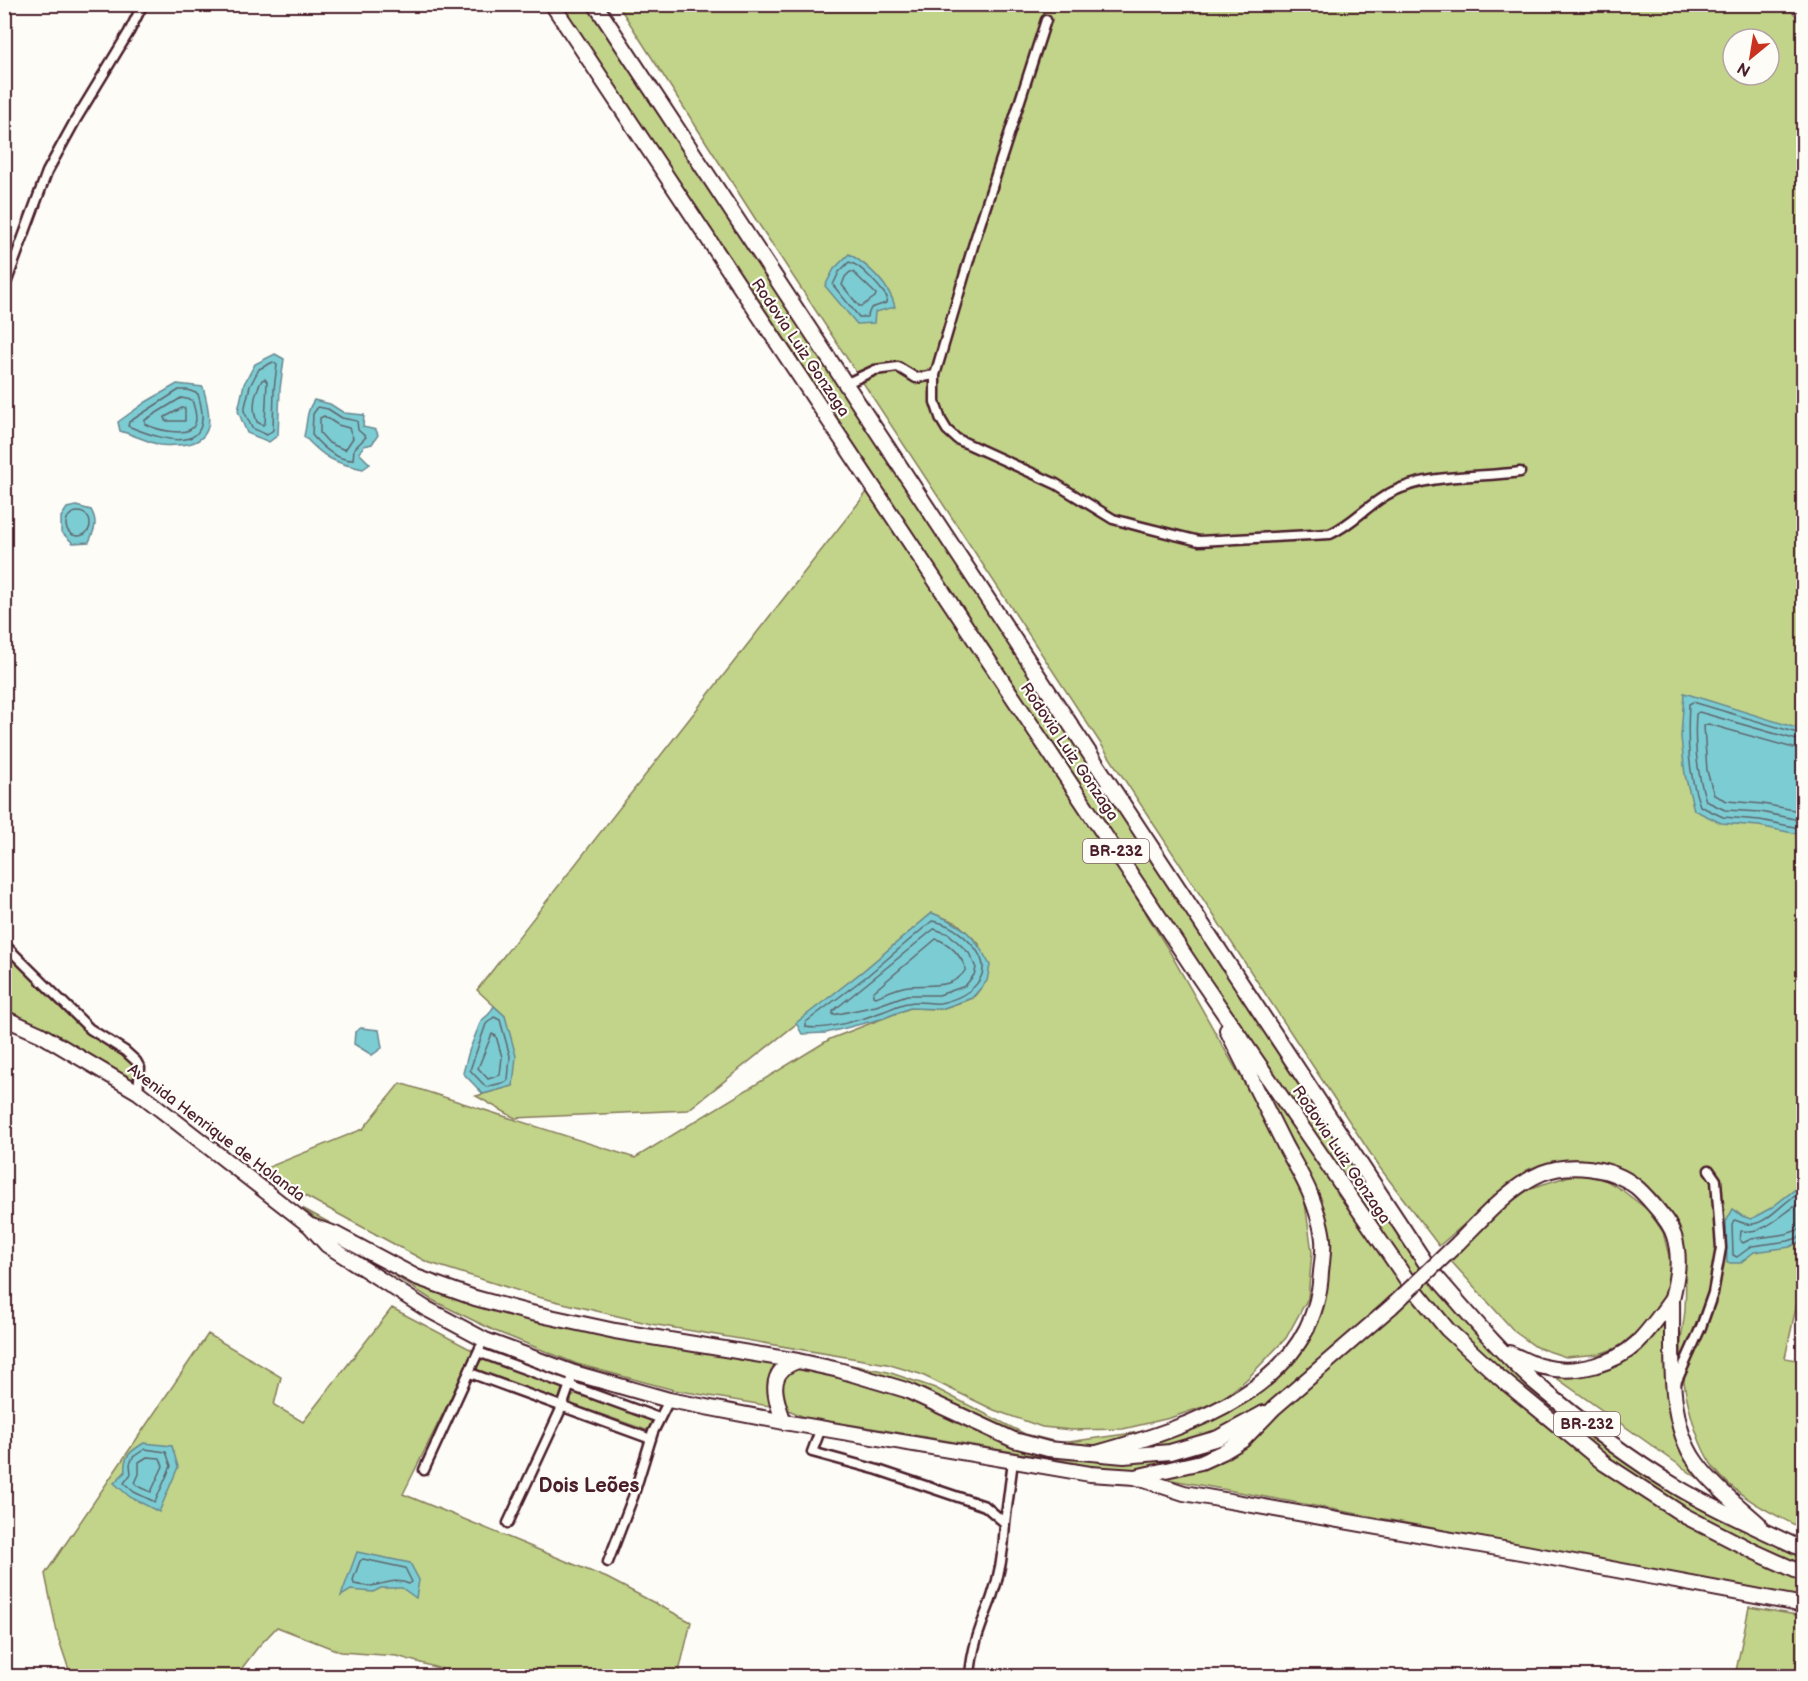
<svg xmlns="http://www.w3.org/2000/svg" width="1808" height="1681" font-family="'Balsamiq Sans',sans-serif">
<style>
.green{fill:#c1d489;stroke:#867a5a;stroke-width:1.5;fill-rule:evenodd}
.water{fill:#7ccdd3;stroke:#688790;stroke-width:1.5}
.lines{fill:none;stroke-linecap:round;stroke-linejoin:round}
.shore{stroke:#5e656e;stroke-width:1.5}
.minor-casing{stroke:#4a1f2b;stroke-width:13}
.primary-casing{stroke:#4a1f2b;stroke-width:18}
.trunk-casing{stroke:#4a1f2b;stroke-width:18}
.minor{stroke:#fdfcf7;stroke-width:8}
.primary{stroke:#fdfcf7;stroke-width:14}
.trunk{stroke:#fdfcf7;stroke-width:14}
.primary-bridge-casing{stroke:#4a1f2b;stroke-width:18;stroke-linecap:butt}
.primary-bridge{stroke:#fdfcf7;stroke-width:14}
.labels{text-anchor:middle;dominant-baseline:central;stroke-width:4.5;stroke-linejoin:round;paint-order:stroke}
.shield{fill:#fdfcf7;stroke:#806168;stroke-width:1.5}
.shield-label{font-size:15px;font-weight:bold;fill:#4a1f2b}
.street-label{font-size:16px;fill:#4a1f2b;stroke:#fdfcf7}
.quarter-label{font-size:20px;font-weight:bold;fill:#4a1f2b;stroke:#fdfcf7}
</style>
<rect width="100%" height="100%" fill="#fdfcf7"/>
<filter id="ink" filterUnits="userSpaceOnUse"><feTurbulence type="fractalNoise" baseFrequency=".0167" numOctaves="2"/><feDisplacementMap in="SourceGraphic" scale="12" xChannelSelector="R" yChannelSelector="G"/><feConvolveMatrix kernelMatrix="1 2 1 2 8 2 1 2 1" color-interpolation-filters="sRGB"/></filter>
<g filter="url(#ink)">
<path class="green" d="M1782,4L1803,21L1804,1271L1785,1358L1803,1361V1529C1775,1515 1733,1495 1714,1468C1693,1439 1681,1382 1681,1346C1681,1334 1684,1322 1685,1310C1687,1270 1688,1230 1659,1198C1650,1188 1634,1180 1622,1173C1594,1154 1556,1156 1527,1170L1439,1246L1380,1168L758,223L618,5ZM1733,39H1769V75H1733Z
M557,5H594L1428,1266L1407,1280L1319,1364L1431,1271L1549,1393L1743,1528L1803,1556V1599C1471,1534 1138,1471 804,1417L782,1407L781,1367L776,1407L674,1390L577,1364L495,1331L432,1300L361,1254L302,1208L432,1278L545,1314L799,1355L888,1372L935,1388L1025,1434L1061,1443L1169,1428L1224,1406L1281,1366L1326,1274L1311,1196L1263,1082L1388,1254Z
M867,492L1113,860L1168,949L1250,1094L1304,1196L1312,1252L1308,1298L1286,1338L1247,1379L1220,1401L1170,1418L1123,1429L1072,1430L1042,1427L994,1410L920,1374L887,1364L651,1324L538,1297L427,1262L259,1171L363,1129L400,1083L635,1158L830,1039L910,1008L941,1009L973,998L986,981L979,944L957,923L932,913L863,971L688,1110L515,1118L476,1096L513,1086L505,1016L477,990Z
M4,944L76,1017L140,1068L139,1083L52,1032L5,1012Z
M1576,1174L1604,1179L1622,1190L1648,1210L1663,1232L1672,1268L1664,1296L1643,1326L1619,1347L1599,1354L1566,1357L1536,1347L1515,1332L1450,1260L1515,1196L1537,1186Z
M392,1308L474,1351L403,1494L607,1578L691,1622L678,1676H465L397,1656L341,1652L277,1627L258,1647L236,1676H71L58,1637L45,1574L208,1334L281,1377L274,1405L303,1422Z
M1668,1315L1666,1384L1674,1435L1699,1479L1551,1374L1581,1375L1621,1363L1642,1347L1656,1333Z
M482,1357L562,1388V1398L559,1400L478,1370L476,1366Z
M576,1394L646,1418L652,1421L650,1428L646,1430L574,1405L571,1403V1398Z
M1749,1607L1803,1616V1676H1735Z"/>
<path class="water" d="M849,254C868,265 890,285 895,307L875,312L874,323L857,324L825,286L834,269Z
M275,354L284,359L280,389L278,435L269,442L247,433L238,411L244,384L255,364Z
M177,384L203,387C211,415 217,444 178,445C173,445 166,446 160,445C146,441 134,435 120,431L118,422L146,402Z
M314,400L330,404L344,413L364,415L363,427L376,430L378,435L372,444L364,446L359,453L370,464L363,469C334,463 324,458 304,436C308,421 305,414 314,400Z
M76,506L91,510C98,522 95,529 89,542L73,543L61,532V517L67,508Z
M1684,693L1803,730V835L1759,826L1721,823L1694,810L1685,775L1681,737Z
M932,913C964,925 974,935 990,965L987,981L972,998L941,1009L910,1008L881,1019L826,1033L802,1034L796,1023L863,971Z
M494,1006L505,1016L516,1056L513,1086L483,1094L463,1073L469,1051L481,1021L489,1014Z
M361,1028L379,1030L382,1048L372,1055L354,1044L355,1032Z
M1803,1187V1240L1790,1247L1754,1252L1740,1263H1727L1726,1222L1733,1209L1742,1216L1751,1219L1771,1208L1797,1188Z
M144,1443L172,1446L178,1467L159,1512L130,1497L114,1483L125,1472C123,1456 131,1451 144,1443Z
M357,1552L410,1563L419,1580L416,1598L402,1588H381L373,1592L351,1590L341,1596Z"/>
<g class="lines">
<path class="shore" d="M849,262C860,264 880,287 887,297L886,303L871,308L867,317H859L833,285L839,272Z
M850,272H853L876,294L875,297L862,306H859L842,285L845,277Z
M273,362L277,365L274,389L273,430L267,435L252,428L244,411L250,386L259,369Z
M265,379L267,382L265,423L263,425L257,422C251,407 254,394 262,380Z
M179,390H188L198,394C217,456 166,442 128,426L129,422Z
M181,398L192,400C194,407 198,417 195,424C189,439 155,429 145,424V420Z
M318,407L328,409L342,418L357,421L358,430L366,437L354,449L353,460C336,460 322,447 312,435L313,414Z
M182,408H185V421H165V417Z
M324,416L338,425L349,428L353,438L345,450L329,443L320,433V418Z
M66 524a12 12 0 1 1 24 0a12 12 0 1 1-24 0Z
M1804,735L1693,702L1689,704C1687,739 1688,773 1700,806L1723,817L1760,820L1804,829
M1804,742L1699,712L1696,714C1694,743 1697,773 1706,801L1725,810L1761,812L1804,821
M1804,751L1708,724L1704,726L1707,771L1714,795L1727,801L1763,804L1804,812
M932,921C948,923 963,934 974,947C998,976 969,997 940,1003C930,1004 919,1000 908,1003C899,1004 891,1009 882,1012C864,1019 824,1031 806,1027V1022L867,976Z
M934,929L949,934L969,953L976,968L974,975L965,986L939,995H907L876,1006L833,1015V1011Z
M936,939C950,943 961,956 966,969C954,990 929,984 909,986C898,987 886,993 876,997L873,996V992Z
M494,1017L500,1020L510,1056L508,1080L506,1082L486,1087L470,1070L486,1024Z
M492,1034L496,1036L502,1057L500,1075L488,1079L478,1068Z
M1804,1193C1787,1195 1772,1221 1753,1224C1747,1226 1739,1221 1734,1220L1732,1224L1733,1255L1737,1257L1752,1246L1788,1241L1804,1236
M1804,1201C1781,1212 1769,1234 1741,1231L1740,1240L1743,1243L1751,1239L1786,1234L1804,1228
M145,1449L166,1452L171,1466L155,1502L134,1492L124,1483L131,1474L130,1464L133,1457Z
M147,1457L160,1458L163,1466L151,1492L138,1486L135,1483L139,1474V1462Z
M363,1559L405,1568L412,1582L409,1584C395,1577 383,1585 370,1586C365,1586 359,1585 354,1584L353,1580L360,1561Z"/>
<g class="minor-casing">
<path id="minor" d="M1046,20L973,246L935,375V402L941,420L947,430L957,439L1056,484L1113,519L1139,526L1199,541L1330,534C1353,524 1369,503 1392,492C1431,473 1477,478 1520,472
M4,289L47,172L75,121L129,32L143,4
M845,384L875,370L898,367L916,378L935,375
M4,944L90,1029L125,1051L136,1061L140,1068L138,1092
M478,1352L659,1418
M470,1373L651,1439
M1675,1385L1701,1327L1713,1293L1721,1248L1716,1180L1709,1170
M821,1428L812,1452L878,1470L985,1506L1005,1523C1004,1550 1000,1575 991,1600C980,1628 972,1647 970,1676
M424,1470L480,1348
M508,1523L562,1407L574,1373
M1005,1523L1013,1461
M608,1562L633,1497L653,1432L669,1400"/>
</g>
<g class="primary-casing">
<path id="primary" d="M4,1018L40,1034L138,1092L310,1226L327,1245L425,1308L485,1340L574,1373L669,1400L784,1422L1090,1474L1135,1477L1201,1462L1223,1452L1243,1440L1274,1408L1391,1307
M311,1226L335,1234L416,1277L475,1298L527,1312L615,1331L798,1361L839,1370L906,1390L1014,1440L1048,1449L1124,1456L1170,1452L1218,1438L1264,1413
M1458,1243C1483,1218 1509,1187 1542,1173C1569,1162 1612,1167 1635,1186C1643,1192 1650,1201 1657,1209C1664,1217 1671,1226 1674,1236C1681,1258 1677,1277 1672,1299
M784,1422C775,1398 765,1371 798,1361"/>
</g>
<g class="trunk-casing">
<path id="trunk" d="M552,4L1201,980L1407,1280L1447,1329L1499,1377L1605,1464L1685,1516L1755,1552L1804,1574
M595,4L1431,1271C1464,1308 1496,1348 1533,1381C1578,1419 1626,1457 1677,1487C1717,1511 1761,1529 1804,1550
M1672,1299C1673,1348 1666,1421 1696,1462C1713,1486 1737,1504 1759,1524
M1509,1353C1520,1357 1532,1365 1544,1367C1574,1375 1615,1364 1637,1343C1650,1330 1661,1314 1672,1299
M1097,1453C1190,1427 1316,1387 1321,1272C1322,1262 1324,1250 1323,1240C1322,1227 1316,1209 1311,1196C1304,1178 1293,1161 1284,1144C1265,1106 1246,1068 1227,1030
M1135,1477L1184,1493L1526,1553L1804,1605"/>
</g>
<use href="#minor" class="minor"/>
<use href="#primary" class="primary"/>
<use href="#trunk" class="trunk"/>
<g class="primary-bridge-casing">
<path id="primary-bridge" d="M1391,1307L1458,1243"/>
</g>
<use href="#primary-bridge" class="primary-bridge"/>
</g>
</g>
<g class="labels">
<g class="shield">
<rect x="1083" y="839" width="66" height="24" rx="4.5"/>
<rect x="1554" y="1412" width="66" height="24" rx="4.5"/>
</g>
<g class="shield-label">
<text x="1116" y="851">BR-232</text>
<text x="1587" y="1424">BR-232</text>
</g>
<g class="street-label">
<text transform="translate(800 348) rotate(56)">Rodovia Luiz Gonzaga</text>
<text transform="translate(1069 752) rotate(56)">Rodovia Luiz Gonzaga</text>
<text transform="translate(216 1133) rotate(37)">Avenida Henrique de Holanda</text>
<text transform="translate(1341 1155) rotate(56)">Rodovia Luiz Gonzaga</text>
</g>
<g class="quarter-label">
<text x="589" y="1486">Dois Leões</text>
</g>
</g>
<rect width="1808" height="1681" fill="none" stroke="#fdfcf7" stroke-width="24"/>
<rect x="12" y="12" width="1784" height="1657" fill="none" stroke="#4a1f2b" stroke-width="2" filter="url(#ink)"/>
<g transform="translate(1751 57) rotate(210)"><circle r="28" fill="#fdfcf7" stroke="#b5a4a5" stroke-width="1.5"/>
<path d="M0-4.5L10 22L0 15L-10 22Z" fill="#c8321e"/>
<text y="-9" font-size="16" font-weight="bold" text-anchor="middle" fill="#4a1f2b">N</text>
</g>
</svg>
